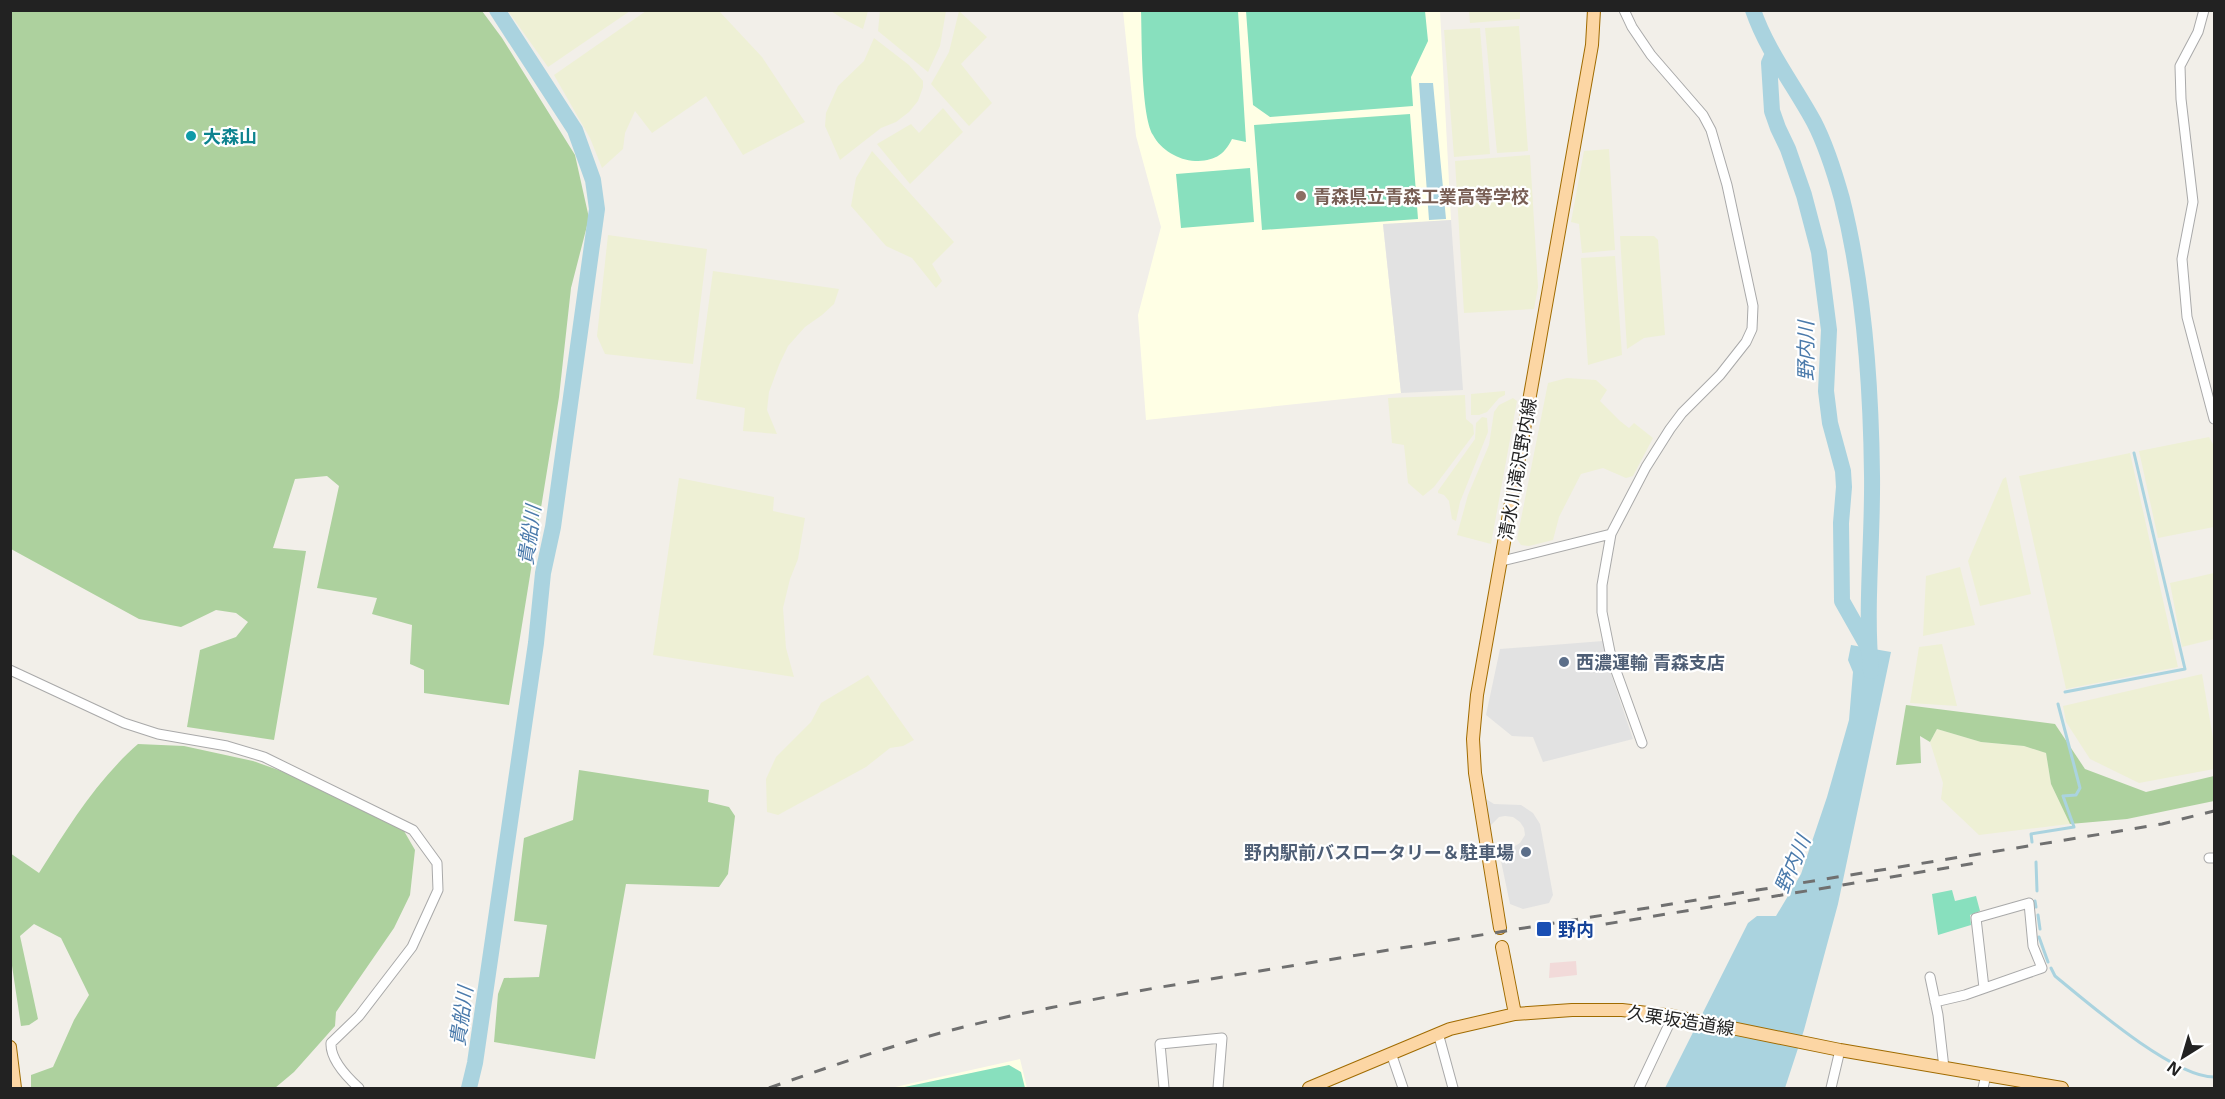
<svg xmlns="http://www.w3.org/2000/svg" width="2225" height="1099" font-family="'Noto Sans','Noto Sans JP',sans-serif">
<style>
.commercial{fill:#f2dad9}
.education{fill:#ffffe5}
.farmland{fill:#eef0d5}
.forest{fill:#add19e}
.pitch{fill:#88e0be}
.parking{fill:#e2e2e2}
.water{fill:#aad3df}
.lines{fill:none;stroke-linecap:round;stroke-linejoin:round}
.stream{stroke:#aad3df;stroke-width:3}
.river{stroke:#aad3df;stroke-width:16}
.minor-casing{stroke:#a9a9a9;stroke-width:11}
.major-casing{stroke:#a06b00;stroke-width:14}
.minor{stroke:#fff;stroke-width:9}
.major{stroke:#fcd6a4;stroke-width:12}
.rail{stroke:#707070;stroke-width:3;stroke-dasharray:12 12;stroke-linecap:butt}
.culture-dot{fill:#0f9aa8;stroke:#fff;stroke-width:2}
.education-dot{fill:#8d6e63;stroke:#fff;stroke-width:2}
.service-dot{fill:#5c6f8a;stroke:#fff;stroke-width:2}
.transit-dot{fill:#1a4fb4;stroke:#fff;stroke-width:2}
.labels{text-anchor:middle;dominant-baseline:central;stroke-width:4.5;stroke-linejoin:round;paint-order:stroke}
.culture-label{font-size:18px;font-weight:bold;fill:#0d838f;stroke:#fff;text-anchor:start}
.education-label{font-size:18px;font-weight:bold;fill:#785e54;stroke:#fff;text-anchor:start}
.street-label{font-size:18px;fill:#222;stroke:#fff}
.service-label{font-size:18px;font-weight:bold;fill:#4e5e75;stroke:#fff;text-anchor:start}
.transit-label{font-size:18px;font-weight:bold;fill:#164399;stroke:#fff;text-anchor:start}
.water-label{font-size:20px;font-style:italic;fill:#4a7aab;stroke:#fff}
</style>
<rect width="100%" height="100%" fill="#f2efe9"/>
<path class="commercial" d="M1576,961L1577,975L1549,978L1550,963Z"/>
<path class="education" d="M1123,11H1440L1451,220L1383,225L1401,393L1146,420L1138,315L1161,227L1136,136Z
M1020,1059L1027,1088H895V1087Z"/>
<path class="farmland" d="M880,10L946,11L940,46L928,72L878,31Z
M508,11H630L548,67Z
M646,11H719L762,57L805,122L743,155L706,96L652,133L635,111L625,133L623,149L602,168L590,138L554,75Z
M831,11H868L863,29L840,17Z
M959,11L987,37L961,64L992,103L969,126L931,84L949,52Z
M1469,11H1520V19L1470,23Z
M1519,26L1528,151L1497,153L1485,28Z
M1480,28L1490,154L1454,157L1444,30Z
M874,38L909,65L923,81V87L918,101L909,112L896,122L881,128L840,160L825,126L826,113L838,86L864,61Z
M943,108L963,132L910,184L877,144L911,124L919,133Z
M1609,149L1615,250L1582,253L1579,224L1571,222L1584,151Z
M872,151L954,242L932,264L942,281L936,288L912,258L886,246L851,206L856,178Z
M1530,155L1538,287L1534,309L1464,313L1455,161Z
M608,235L707,249L693,364L605,354L597,336Z
M1620,236H1654L1658,240L1665,335L1644,338L1627,349Z
M1615,256L1622,355L1588,365L1581,258Z
M713,271L839,289L834,304L822,315L805,327L788,346L779,365L769,392L767,410L777,434L743,431L745,408L696,399Z
M1567,378L1596,380L1607,390L1600,401L1620,421L1629,428L1634,423L1653,438L1633,476L1626,478L1603,468L1581,474L1559,517L1553,540L1529,546L1521,545L1517,539L1548,383Z
M1505,391V395L1499,398L1487,412L1479,415H1471V394Z
M1465,395L1466,419L1473,425L1474,434L1434,487L1423,496L1408,483L1404,445L1392,443L1388,398Z
M1513,398L1517,401L1491,544L1457,535L1468,495L1489,445L1494,412L1499,405Z
M1482,417L1487,418L1488,432L1460,502L1456,521L1452,519L1449,501L1444,495L1438,493V491L1475,439L1476,423Z
M2209,437L2214,446V527L2158,538L2139,451Z
M2130,453L2178,667L2066,689L2019,476Z
M2006,477L2031,594L1980,606L1968,561L2003,479Z
M679,478L774,497L773,511L805,518L798,559L790,579L783,608L786,648L794,677L653,655Z
M1960,567L1975,625L1923,636L1926,576Z
M2214,573V639L2182,647L2170,583Z
M1942,644L1957,706L1910,703L1919,647Z
M2202,674L2214,744V769L2139,783L2090,759L2066,722L2063,706Z
M868,675L914,740L903,746L890,748L866,767L778,815L767,812L766,779L776,757L811,722L821,703Z
M1937,729L1981,742L2024,746L2046,753L2051,784L2070,824L1979,835L1941,799L1943,783L1930,742Z"/>
<path class="forest" d="M10,11H482L502,38L575,155L589,218L571,288L559,397L509,705L424,693V670L410,664L412,625L372,614L377,598L317,588L339,486L327,476L295,479L273,548L306,551L274,740L187,727L200,650L236,637L248,622L236,613L216,610L181,627L139,619L11,549Z
M1906,705L2055,724L2085,769L2146,792L2214,776V801L2127,819L2070,824L2051,784L2046,753L2024,746L1981,742L1937,729L1930,742L1920,736L1921,763L1896,765Z
M138,744L184,746L253,761L318,784L379,815L404,831L415,850L410,895L394,928L336,1012L335,1026L294,1072L275,1088H31V1075L53,1067L74,1020L89,995L61,938L34,924L20,936L38,1019L29,1025L21,1026L11,959L10,853L39,873C69,826 96,781 138,744Z
M579,770L709,790L708,802L729,807L735,816L728,874L719,887L626,884L595,1059L494,1042L498,994L504,978L539,977L547,925L514,921L524,838L573,820Z"/>
<path class="pitch" d="M1141,11H1238L1246,142L1232,139C1224,156 1213,161 1195,161C1178,160 1161,150 1153,135C1141,115 1142,38 1141,11Z
M1246,11H1425L1428,41L1411,77L1413,106L1270,117L1253,105Z
M1410,114L1418,219L1262,230L1254,125Z
M1250,168L1254,222L1181,228L1176,174Z
M1952,890L1955,901L1976,896L1980,911L1970,915L1971,925L1938,935L1932,894Z
M1009,1065L1021,1072L1025,1088H900Z"/>
<path class="parking" d="M1451,220L1463,390L1401,393L1383,224Z
M1603,641L1611,674L1633,739L1543,762L1533,737L1512,736L1486,715L1500,649Z
M1486,799L1494,804L1521,805L1533,813L1540,824L1553,895L1549,903L1523,909L1510,904L1501,861L1510,849L1520,843L1525,835L1524,828L1520,822L1513,817L1505,816L1499,817L1489,827Z"/>
<path class="water" d="M1419,83H1433L1446,219L1429,220Z
M1851,645L1891,652L1838,904L1804,1030L1785,1088H1665L1748,923L1757,916H1776L1801,874L1827,797L1849,720L1853,672L1848,660Z"/>
<g class="lines">
<path class="stream" d="M2065,692L2185,669L2134,453
M2032,842L2031,834L2074,827L2063,796L2076,795L2080,788L2058,704
M2036,862L2037,891
M2035,901L2036,907
M2038,915L2040,929
M2039,937L2048,962
M2051,968L2055,976C2088,1003 2173,1077 2214,1077"/>
<path class="river" d="M1753,10C1767,51 1794,85 1814,122C1826,145 1835,174 1842,199C1864,286 1871,386 1872,475C1873,540 1865,605 1871,671
M1773,54L1769,63L1772,111L1778,128L1788,149L1804,195L1819,252L1829,330L1826,391L1830,423L1843,471L1844,487L1841,523L1842,601L1868,647
M469,1088L475,1063L536,643L543,573L553,527L597,209L593,180L575,130L497,10"/>
<g class="minor-casing">
<path id="minor" d="M1624,10L1632,27L1651,55L1703,115L1711,130L1727,185L1753,306L1752,329L1746,342L1720,375L1682,413L1670,429L1646,467L1611,534L1602,585V612L1611,657L1642,743
M2204,10L2198,32L2180,66L2181,99L2193,202L2182,259L2187,317L2214,419
M1502,561L1611,534
M10,670L124,723L158,734L227,746L264,757L413,830L437,863L438,890L412,947L359,1016L331,1043C330,1060 348,1078 359,1088
M2209,858H2214
M1930,977L1938,1015L1944,1068
M1935,1002L1965,995L2042,968L2033,946L2029,903L1976,918L1984,988
M1438,1033L1453,1088
M1391,1053L1403,1088
M1164,1088L1160,1044L1222,1038L1218,1088
M1639,1088L1673,1016
M1831,1088L1840,1050
M1983,1088L1986,1075"/>
</g>
<g class="major-casing">
<path id="major" d="M1500,928L1475,773L1473,739L1477,695L1592,45L1594,10
M1502,947L1515,1014
M10,1047L15,1088
M1309,1088L1450,1029L1515,1014L1572,1010H1622L1673,1016L1840,1050L2062,1088"/>
</g>
<use href="#minor" class="minor"/>
<use href="#major" class="major"/>
<path class="rail" d="M1582,928L1976,863
M769,1088C828,1067 887,1047 948,1031C1016,1013 1086,1001 1155,988L2053,842L2162,824L2214,811"/>
</g>
<circle class="culture-dot" cx="191" cy="136" r="6"/>
<circle class="education-dot" cx="1301" cy="196" r="6"/>
<g class="service-dot">
<circle cx="1564" cy="662" r="6"/>
<circle cx="1526" cy="852" r="6"/>
</g>
<rect class="transit-dot" x="1536" y="921" width="16" height="16" rx="3"/>
<g class="labels">
<g class="culture-label">
<text x="203" y="136">大森山</text>
</g>
<g class="education-label">
<text x="1313" y="196">青森県立青森工業高等学校</text>
</g>
<g class="street-label">
<text transform="translate(1517 469) rotate(-80)">清水川滝沢野内線</text>
<text transform="translate(1681 1020) rotate(9)">久栗坂造道線</text>
</g>
<g class="service-label">
<text x="1576" y="662">西濃運輸 青森支店</text>
<text x="1514" y="852" text-anchor="end">野内駅前バスロータリー＆駐車場</text>
</g>
<g class="transit-label">
<text x="1558" y="929">野内</text>
</g>
<g class="water-label">
<text transform="translate(1805 351) rotate(-90)">野内川</text>
<text transform="translate(529 535) rotate(-82)">貴船川</text>
<text transform="translate(1792 864) rotate(-67)">野内川</text>
<text transform="translate(461 1016) rotate(-82)">貴船川</text>
</g>
</g>
<rect width="2225" height="1099" fill="none" stroke="#222222" stroke-width="24"/>
<g transform="translate(2183 1057) rotate(217)" stroke="#ffffff" stroke-width="4.5" paint-order="stroke">
<path d="M0-4.5L10 22L0 15L-10 22Z" fill="#222222"/>
<text y="-9" font-size="16" font-weight="bold" text-anchor="middle" fill="#222222">N</text>
</g>
</svg>
